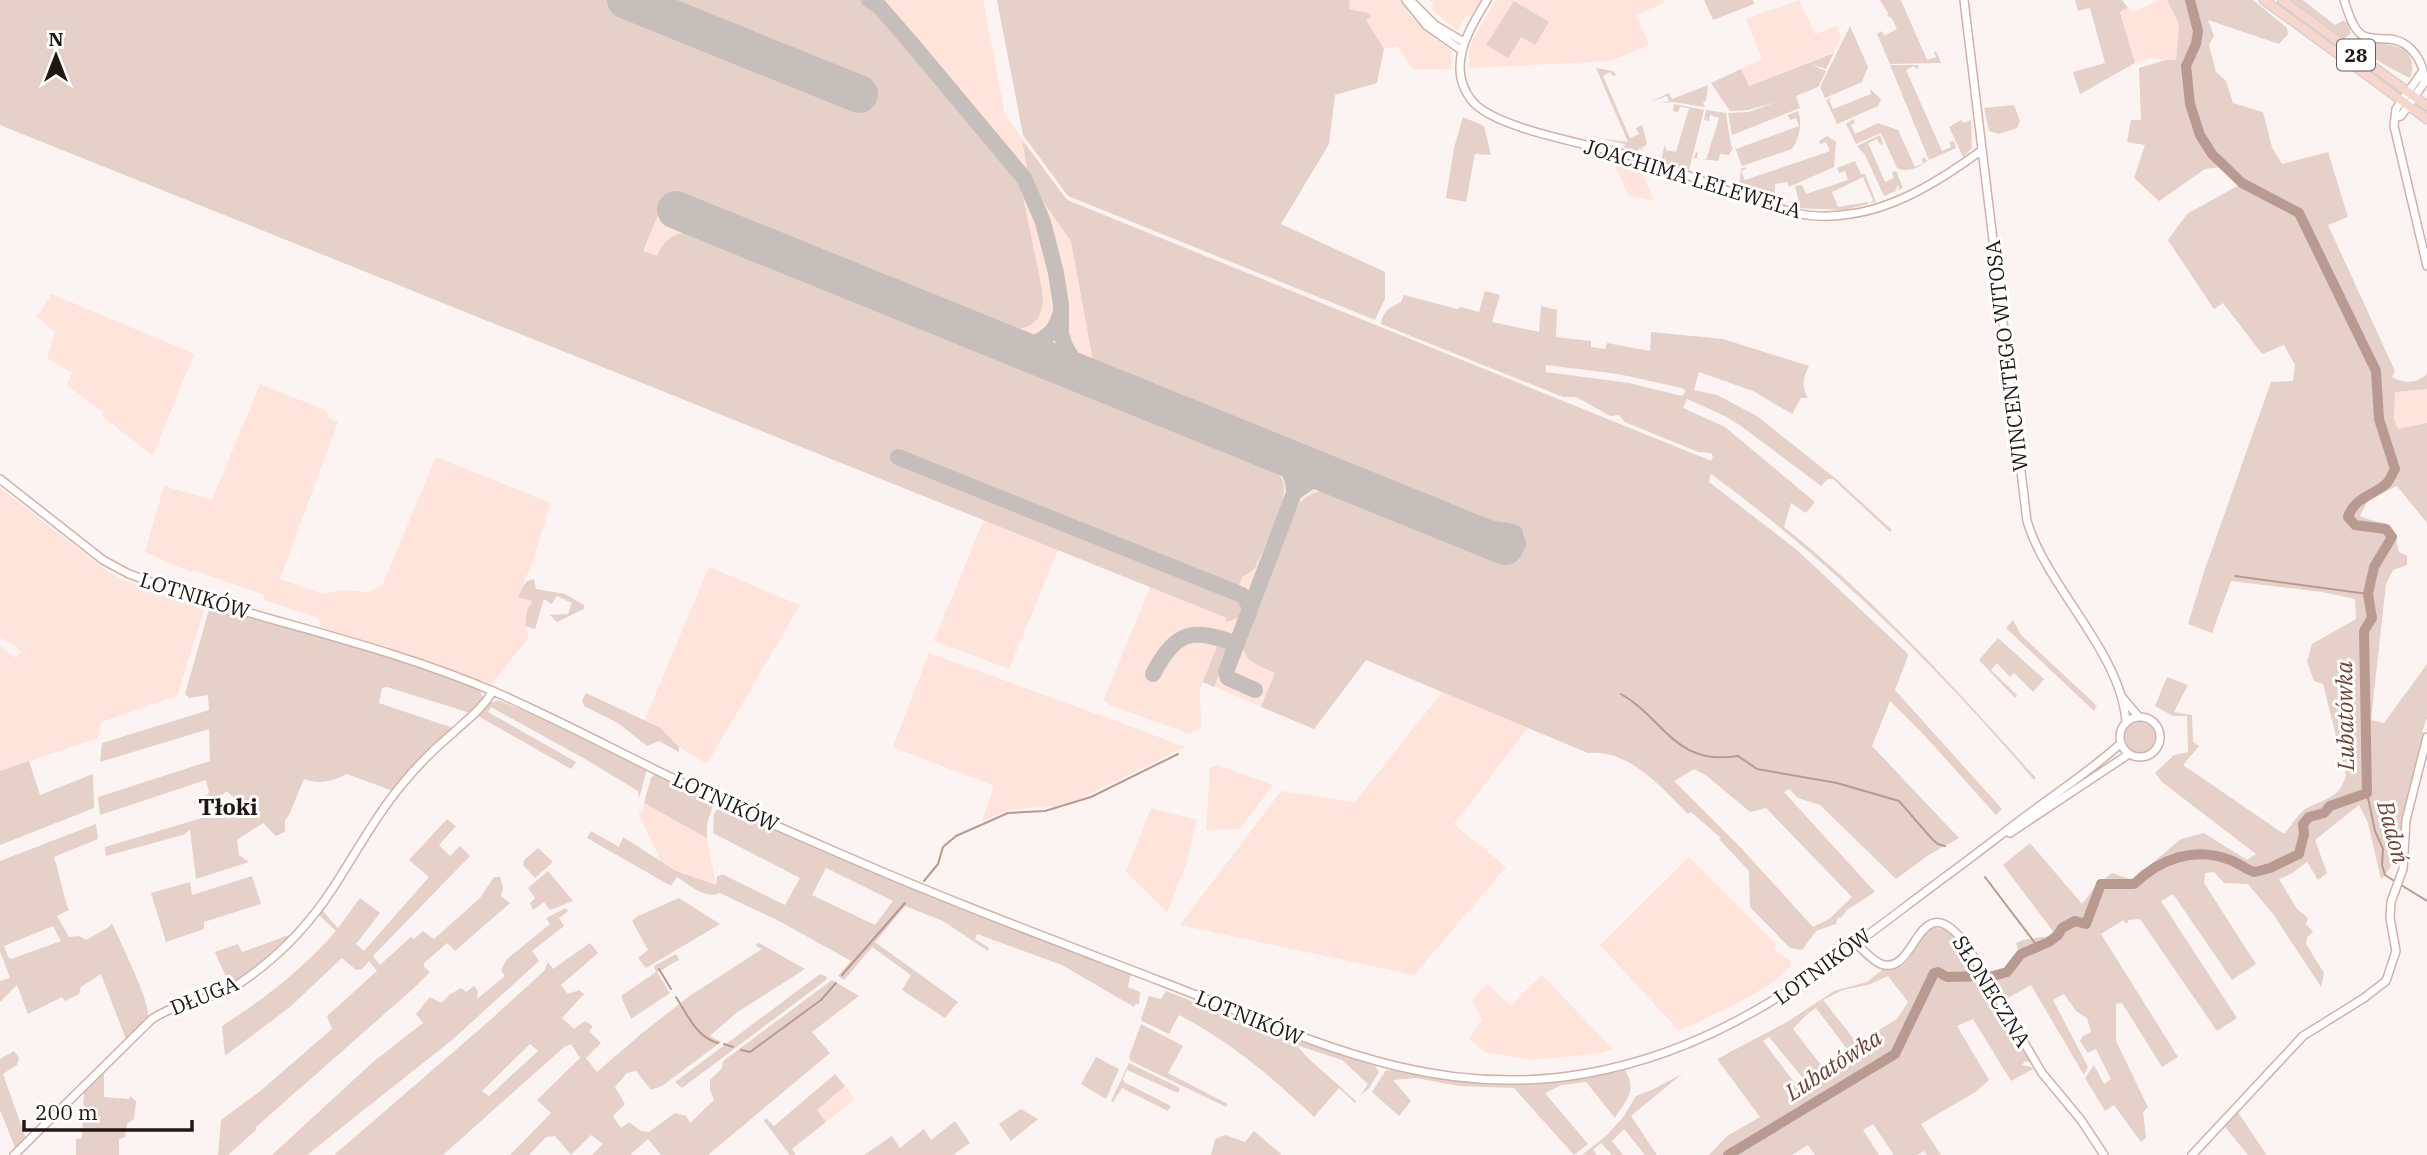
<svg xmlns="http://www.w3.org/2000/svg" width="2427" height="1155" font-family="'IBM Plex Serif',serif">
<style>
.built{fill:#ffe4dc}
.green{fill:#e5d0ca;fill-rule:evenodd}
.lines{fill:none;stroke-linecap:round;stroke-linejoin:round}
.stream{stroke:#b99a91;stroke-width:2}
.river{stroke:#b99a91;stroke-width:10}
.taxiway{stroke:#c6bebb;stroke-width:16}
.runway{stroke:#c6bebb;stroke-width:38}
.secondary-casing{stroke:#d4b1a7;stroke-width:10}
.primary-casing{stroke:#d3d1d0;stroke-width:11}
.secondary{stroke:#fff;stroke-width:7}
.primary{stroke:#f8d6cd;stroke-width:8}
.labels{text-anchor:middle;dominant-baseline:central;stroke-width:6;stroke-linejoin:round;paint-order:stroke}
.shield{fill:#fff;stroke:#655d5a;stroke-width:2}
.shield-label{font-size:19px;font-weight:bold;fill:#231713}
.street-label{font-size:21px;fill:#231713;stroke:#fff}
.water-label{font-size:23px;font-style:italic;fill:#714134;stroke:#fff}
.neighbourhood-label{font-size:23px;font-weight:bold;fill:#231713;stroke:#fff}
</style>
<rect width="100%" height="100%" fill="#fcf4f2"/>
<path class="built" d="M0,0H983L1005,115L1067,200L1712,461L1635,656L1588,753L1528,728L1454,824L1506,867L1414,975L1180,925L1281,791L1355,802L1442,692L1366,660L1314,729L1203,682L1200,690L1201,726L1190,734L1110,705L1103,701L1150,587L1058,550L1009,669L934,641L984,519L0,125Z
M1350,0H1402L1411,17L1452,52L1451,69H1413L1397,46L1384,49L1366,20L1349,9Z
M1427,0H1481L1470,17L1466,16L1457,31L1435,12L1432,9L1433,2Z
M1496,0H1663L1664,3L1636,15L1649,45L1610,61L1469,68V51L1473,39Z
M1799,0L1815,34L1837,26L1841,37L1834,52L1748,86L1741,69L1762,59L1746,19Z
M2159,0H2167L2179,24L2176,61L2152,58L2135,63L2120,11L2128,8L2133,12Z
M1612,158L1639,166L1654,201L1628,195Z
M52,294L194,354L153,456L102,416L103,412L67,385L72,373L47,358L55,332L37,317Z
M260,384L325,410L329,418L338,422L280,579L323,594L344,590L368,592L382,586L436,457L551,503L532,563L518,596L532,601L527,610L525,626L529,637L491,685L325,629L321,625L318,618L264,600L265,595L193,570L191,572L145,552L164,486L212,500Z
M2427,389V423L2398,430L2394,420L2395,392Z
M0,488L104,569L125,581L205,607L177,696L101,722L98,738L0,771V646L16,658L21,651L0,636Z
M709,567L800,605L707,764L679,747L661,728L644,721Z
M929,653L1127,725L1185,747L1077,800L1052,808L1051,806L1008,810L982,821L994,786L893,747Z
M1218,765L1273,785L1240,829L1206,830L1210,768Z
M644,803L707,838L716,885L676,871L661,862L638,812H643Z
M1151,808L1197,820L1186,864L1167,912L1126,872Z
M1689,857L1776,944L1773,948L1790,961L1791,966L1774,982L1740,1002L1679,1031L1600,945Z
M1542,975L1613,1049L1596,1054L1529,1060L1485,1052L1469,1039L1482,1020L1472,1000L1487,984L1511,1006Z
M845,1086L855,1099L826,1122L816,1110Z"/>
<path class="green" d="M0,0H861L884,18L1017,180L1023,197L1042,289C1046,320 1032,333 1001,328L667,193L643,251L657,256C665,236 681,229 701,234L1269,464C1276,470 1283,477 1284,487C1286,504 1262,552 1254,570L1242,577L1238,588L899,453L896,460L1237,598C1243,604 1245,610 1241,617L1225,622L1227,618L1150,587L0,125Z
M997,0H1350L1349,9L1368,13L1371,17L1366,20L1384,49L1377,83L1335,95L1329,144L1281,224L1385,272V299L1375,320L1068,196L1023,135Z
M1704,0H1753L1754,4L1713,20Z
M1880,0H1901L1927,60L1936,57L1934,52L1936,51L1941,63L1890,64L1877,34L1882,31L1884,36L1897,29L1891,17L1886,16L1889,15Z
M2075,0H2122L2128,8L2120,12L2135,63L2080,94L2073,72L2105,63L2090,8L2078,11Z
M2167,0H2253L2287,28L2288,34L2279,44L2208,20L2214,36L2209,45L2216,72L2226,81L2233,103L2263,112L2272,147L2282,164L2328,152L2348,217L2328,225L2395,371L2392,377C2403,384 2419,384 2427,373V389L2395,392L2394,420L2398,429L2427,423V523L2397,486L2368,500L2360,516C2390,529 2391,513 2399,552L2407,556V565L2393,570L2386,584L2371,720L2384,723L2427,664V718L2422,732L2425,733L2423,742L2403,820L2400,856C2390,862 2390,872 2381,879L2368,823L2359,805L2315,840L2327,873L2318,880L2307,862L2291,874L2279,879L2297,909L2308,918L2306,924L2313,932L2307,937L2306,944L2324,973L2321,987L2273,914L2248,884L2224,883L2214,872L2205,873L2204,883L2256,964L2232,980L2173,894L2161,901L2237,1018L2217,1031L2140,919L2129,920L2126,924L2123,920L2101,934L2178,1057L2162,1067L2122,1003L2116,1004V1041L2148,1107L2143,1112L2146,1138L2141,1142L2114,1105L2105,1111L2085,1078L2094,1065L2104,1084L2111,1079L2096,1049L2088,1053L2080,1041L2083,1036L2091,1032L2087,1018L2076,1011L2064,994L2053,1000L2088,1067L2084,1075L2031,985L2006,999L2000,1007L2032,1063L2025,1061L2022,1065L2035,1068L2011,1081L1973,1019L1957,1026L1989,1080L1977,1091L1921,1124L1941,1155H1927L1924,1151L1917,1155H1894L1873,1124L1863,1130L1879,1155H1815L1808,1145L1792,1155H1709L1727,1136L1760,1117L1717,1059L1787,1022L1834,991L1867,982L1883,969H1893L1903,965L1909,959L1921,936L1934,928L1948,929L1961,942L1973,961L1970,963L1975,965L1980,975C1999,977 2009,968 2020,954L2016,943C2031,936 2044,939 2055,934L2003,865L2030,843L2082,904L2096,886L2112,873L2132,880L2181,839L2204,833L2247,860L2256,854L2162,782L2155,773L2174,755L2188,752L2187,716H2173L2155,706L2167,677L2188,685L2174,712L2192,715L2193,742L2199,746L2183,765L2284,834C2291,827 2298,813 2307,808C2325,798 2338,800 2346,776L2323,684L2314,681L2307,661L2312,644L2356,619L2355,599L2322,592L2231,581L2212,633L2188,624L2204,572L2271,382L2293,381L2295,365L2284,345L2262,354L2223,303L2214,309L2168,240L2187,214L2239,185L2221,167L2205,169L2159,201L2134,178L2145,145L2127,142L2131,120H2141L2139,68L2166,60H2176L2179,24ZM1888,976L1908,1002L1897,1019L1857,1043L1823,1000L1843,990L1868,985ZM1816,1008L1847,1049L1821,1065L1793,1029C1801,1021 1807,1013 1816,1008ZM1769,1037L1802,1077L1805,1084L1797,1086L1763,1041Z
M2291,0H2303L2335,25L2346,19L2344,22H2347L2351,33L2344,39Z
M1514,1L1549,22L1535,45L1521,37L1508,58L1486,45Z
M1850,26L1868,67L1862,82L1825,98L1820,87Z
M2356,37C2371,48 2421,36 2411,76L2410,78C2392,69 2365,57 2356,37Z
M1834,53L1826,69L1810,64L1826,71L1818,87L1796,96L1800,108L1732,135L1728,113L1749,112L1776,102L1748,110L1730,111L1711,83L1741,69L1749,86Z
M1890,65H1918L1919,67L1916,69L1914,66L1906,70L1942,151L1951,147L1949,142L1954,141L1956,148L1929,160Z
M1596,68L1613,71L1616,75L1613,76L1610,72L1603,76L1630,138L1639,134L1636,128L1642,125L1647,142L1645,147L1641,146L1644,150L1639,148L1637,153L1624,148L1625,144L1598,138L1628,142Z
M1708,85L1706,101L1703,102L1705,107L1673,102L1659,103L1669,101L1667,96L1650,102L1669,93L1672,99Z
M1870,89L1881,99L1878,106L1837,124L1826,100L1833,97L1829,100L1833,109L1871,94Z
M1674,104L1704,110L1689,170L1661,160L1665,144L1666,150L1676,152L1689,108L1680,107L1678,112L1673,111Z
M2014,105L2020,121L2017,128L1999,134L1989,131L1984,108Z
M1706,110L1726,113L1731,146L1733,148L1729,155L1720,154L1718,161L1694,158L1696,152L1698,153L1697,158L1706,160L1719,118L1710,115L1709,121L1704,120Z
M1798,111C1803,122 1799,139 1792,149L1742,166L1734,145L1736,149L1799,126L1796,118L1790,120L1788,115Z
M1463,117L1484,126L1491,155L1475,154L1466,202L1446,198L1454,148Z
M1853,119L1855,123L1851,125L1855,134L1878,123L1898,130L1915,167L1923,163L1922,158H1925L1927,161C1918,168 1907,173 1897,168L1881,133L1856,144L1846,124Z
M1961,120L1963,123L1971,120L1972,148L1963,157L1949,127Z
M1880,135L1883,144L1880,145L1877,139L1868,143L1885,182L1894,178L1892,172L1896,171L1903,188L1898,190L1899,187L1897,186L1896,191L1884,196L1865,155L1857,146Z
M1827,136L1836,142L1834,167L1789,187L1787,182L1775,184V197L1779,202L1739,187L1741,169L1745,167L1746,169L1741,171L1745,180L1819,155L1830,151L1826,142L1820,144L1819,141Z
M1022,140L1067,200L1711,461L1713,456L1711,453L1698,452L1625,422L1619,415L1610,416L1576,397H1563L1381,324C1383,310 1390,308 1401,302L1404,295L1457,309L1461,307L1479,312L1485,291L1500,295L1492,322L1539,332L1541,306L1557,310L1556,337L1591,341V347L1605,349L1607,343L1650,351L1651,332L1723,339L1809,366C1803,378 1801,386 1808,398H1801L1792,414L1753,391L1699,372L1694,390L1717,395L1757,416L1835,478L1892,530L1890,532L1833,479H1828L1821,486L1741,426L1725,416L1687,399L1683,408L1725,427L1815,502L1806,513L1791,503L1784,527C1877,601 1957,690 2036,778L2034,780C1938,667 1831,562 1711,474L1709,482L1797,550L1907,653L1908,656L1895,690L2002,809L1996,815L1925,736L1890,701L1872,746L1959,838L1927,856L1896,879L1820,805L1798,798L1789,789L1784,792L1875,892L1847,910L1841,918L1838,917L1836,924L1816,931L1802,950L1790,948L1750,907L1749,871L1719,839L1721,838L1691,812L1688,814C1661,787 1629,749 1588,753L1366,660L1314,729L1261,707L1275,673C1258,665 1242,662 1243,641L1299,503C1312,492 1321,489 1337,491L1514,563L1525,534L1503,525L1478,521L1094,366L1071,241L1030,183ZM1546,365L1618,374L1682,388L1686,391L1682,396L1629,383L1546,372ZM1694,769L1707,776L1750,812L1766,808L1852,897L1829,919L1813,927L1741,848L1674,781Z
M1855,161L1861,174H1865L1876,202L1871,203L1873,200L1863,177L1832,192L1838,207L1868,202V204L1844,210L1798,208L1799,202L1795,186L1802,185L1806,194L1848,180L1845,171L1839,173L1837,168Z
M534,579L536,589L565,594L584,605V609L557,622L550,615L568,614L572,603L557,596L552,604L544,599L535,629L525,626L527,610L532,601L518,597C522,588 524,580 534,579Z
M210,606L406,662L480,690L483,698L470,713L387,687L382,688L379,703L453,728L415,766L393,791L347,774C332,781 320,785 304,779L289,815L285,820V832L276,836L263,823L237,840L239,855L249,862L196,879L190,830L183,835L106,856L105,847L242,806L227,791L221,796L194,804L195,801L206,797L209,792L206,780L100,815L98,797L210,761L209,729L100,762L102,743L209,710L208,695L189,698L185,694Z
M2013,620L2021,635L2097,706L2094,711L2006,628Z
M1998,638L2044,679L2033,692L2014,673L2010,677L1997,663L1991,670L2017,695L2015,698L1979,660Z
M1217,646L1230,648L1214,687L1203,682Z
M586,693L661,728L679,747V752L659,741L647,746L618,723L584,706L582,700Z
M498,700L583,736L647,769L639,799L638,791L585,759L491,707L488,712L576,762L571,769L478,716L488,704Z
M2125 737a15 15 0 1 1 30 0a15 15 0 1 1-30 0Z
M29,761L40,795L93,774L94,808L0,845V771Z
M656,773L713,799L714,802L707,824V838L644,803L651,778Z
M721,804L944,901L1133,973L1130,977L1128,987L1140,992L1139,1004H1135L1134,1007L1062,965L977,934L975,939L989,948L988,951L943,921L905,906L875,942L958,1002L945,1018L902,990L911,975L872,947L844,980L838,976L851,961L779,921L720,893C705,900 690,885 677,877L671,886L587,838L591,831L619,847L623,837L676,871L716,885L717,877L722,874L785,905L800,878L713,833L714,814ZM826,868L893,901L875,925L812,895Z
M447,819L456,826L439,845L450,856L460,846L470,856L373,956L380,965L411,937L414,939L423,931L434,939L480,898L494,877H500L503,888L501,896L510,903L455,951L447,943L424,963V967L430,972L414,988L256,1127V1130L228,1155H218L221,1120L259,1092L332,1029L327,1016L377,971L369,961L362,969L356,970L342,958L290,1007L225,1056L222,1026C263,1000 304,968 336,931L318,914L322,910L338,928L360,898L380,913L356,944L364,951L429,877L409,860Z
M96,824L98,839L54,857C60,875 62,892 69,910L57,916L69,937L79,936L86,940L109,927L112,923C119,940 150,1001 148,1016C147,1025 133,1035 127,1042L101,974L81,987L79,994L65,1001L62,997L28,1014L17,985L0,1002V981L10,978L0,951V861ZM53,926L61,941L11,959L8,957L4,946Z
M538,848L553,862L535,878L523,865L524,860Z
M548,871L573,901L550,910L544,902L533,910L530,903L535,898L528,888Z
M252,876L261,904L204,922V929L166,942L151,893L190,882L192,895Z
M679,898L720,924L646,968L638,958L648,950L632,921L638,916Z
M566,908L568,911L559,918L564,926L532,951L539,961L452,1040L307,1155H272L374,1061L423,1023L416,1014L430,997L441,1003L449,995L461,988L466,992L474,986L478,991L477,999L505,976L501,970L507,959L550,924L546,918Z
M292,934L248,973L229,984L215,952L238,944L242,952Z
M590,943L598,953L561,985L568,994L579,990L584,994L562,1018L574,1029L585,1021L593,1026L589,1031L601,1043L586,1058L597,1072L641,1034L688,997L762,949L755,945L759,943L805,969L736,1013L710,1036L721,1042L662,1086L651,1090L636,1071L627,1073L615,1087L625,1104L613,1116L621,1128L629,1122L641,1131L649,1132L675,1113L686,1116L690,1123L714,1100L710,1090V1080L722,1068L723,1061L832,980L859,996L812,1032L830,1053L708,1155H661L648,1139L630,1155H592L603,1144L591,1135L571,1155L555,1136L546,1137L529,1155H510L551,1113L537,1100L580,1058L571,1044L564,1047L443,1155H334L488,1022L544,971L548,962L553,969ZM530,1044L538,1051L489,1096L482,1091Z
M676,954L679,960C670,964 665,969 657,972L670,993L631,1019L621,996L656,972L654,966Z
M820,974L827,977L826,980L682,1088L675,1082Z
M1166,991L1215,1010L1217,1007L1296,1040L1375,1066L1379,1072L1369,1088L1360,1096L1368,1084L1342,1060L1296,1045L1309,1059L1356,1101L1355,1103L1339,1088L1314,1117C1272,1077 1231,1042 1179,1015L1169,1034L1142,1021L1141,1019L1149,996L1161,999Z
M1141,1024L1183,1046L1168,1073L1228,1104L1226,1107L1131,1061L1129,1057Z
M14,1051L19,1058L17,1065L3,1074L26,1139L16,1150L0,1110V1059Z
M1096,1057L1119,1069L1106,1099L1081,1084Z
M1129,1063L1180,1088L1178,1093L1127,1070L1123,1079L1124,1082L1171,1106L1168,1111L1122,1088L1113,1102L1111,1101Z
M1386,1070C1410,1071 1435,1078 1460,1081C1515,1087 1571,1081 1625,1070C1638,1092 1625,1101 1615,1118L1586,1082L1562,1085L1545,1093L1588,1144L1574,1155L1514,1088L1459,1086L1416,1078L1393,1080L1411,1101L1399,1116L1372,1092Z
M104,1073V1097L129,1099L130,1096L136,1101L134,1119L127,1124L125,1137L119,1139V1155H76V1139L82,1138L84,1092Z
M1683,1073L1631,1116L1657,1155H1645L1624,1129L1612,1141L1623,1155H1612L1601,1143L1593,1150L1597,1155H1582L1607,1135L1624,1116L1636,1096L1654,1089Z
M835,1074L845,1086L817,1110L826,1122L792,1149L796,1155H790L764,1121L766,1118L774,1126Z
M1021,1109L1038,1119L1011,1141L999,1124Z
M2238,1112L2266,1154L2267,1155H2248L2225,1127Z
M955,1121L970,1143L953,1155H864L892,1136L900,1148L924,1129L931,1140Z
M1254,1131L1282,1155H1211L1215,1139L1225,1135L1245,1142Z"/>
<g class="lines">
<path class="stream" d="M2235,576L2368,594
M1621,694C1665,719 1674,766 1738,756L1757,769L1837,783L1899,801L1932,839L1938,844L1945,846
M2367,793L2375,831L2383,849L2382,865L2385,875L2396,882
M1985,877L2038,947
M924,881L938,864L943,847L956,836L1008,813L1045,811L1091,797L1178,754
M2401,885L2427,901
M659,969L671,989
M842,975L905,903
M676,997C687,1014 697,1038 718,1043
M724,1044L733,1047
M741,1050L750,1052L821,1000L836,983"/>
<path class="river" d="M1728,1155L1895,1054L1934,973L1938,972L1947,977L1993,976L2007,972L2021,954L2049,942L2058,935L2062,928L2075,921L2086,924L2101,884H2134C2160,859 2194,846 2230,860C2239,863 2246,870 2255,872L2270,868L2299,854L2304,834L2303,824L2309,817L2324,813L2330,806L2367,793L2364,631L2372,618L2368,594L2374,567L2392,537L2386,529L2355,525L2348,517C2354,498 2372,496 2386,484C2390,480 2392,474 2395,469L2379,419L2376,371L2299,213L2242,183L2212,154L2200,135L2190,104L2186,66L2196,44L2198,31L2190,0"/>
<path class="taxiway" d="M869,0L879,6L912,44L1024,178L1043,222L1056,273L1061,305V334L1065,346L1077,367L1087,376
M1010,345C1033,347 1054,339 1060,315
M898,457L1242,595L1249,605V614
M1294,493L1311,481L1343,480
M1454,525L1509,531L1515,533L1518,544L1511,555L1505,556L1479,535
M1153,674C1176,630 1192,628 1237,644
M1255,690L1228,678L1226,672L1294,493C1295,474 1284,464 1271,451"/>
<path class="runway" d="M626,0L859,94
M676,210L1505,546"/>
<g class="secondary-casing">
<path id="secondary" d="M1406,0L1427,26L1461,50
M1410,0L1435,25L1464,42
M1487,0C1468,30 1445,69 1473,102C1499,131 1601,146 1642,159C1692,175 1741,199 1792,212C1810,217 1831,217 1850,214C1897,208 1944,178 1982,150
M1964,0L2027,521C2047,588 2121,652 2126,722
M2344,0C2348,11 2352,28 2362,35C2370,40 2380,38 2389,39C2411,41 2425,62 2424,83L2401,116L2396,117
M2422,72L2396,109L2394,126L2427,266
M0,479L103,560L129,574C249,619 377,641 495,692C543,713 588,736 634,759C699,792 767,822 834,851C941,898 1051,939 1160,981C1302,1035 1425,1101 1583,1074C1731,1049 1829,963 1945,877C1978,853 2009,828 2042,804C2068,785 2096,766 2120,744
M2122,697L2138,716
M2120 737a20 20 0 1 1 40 0a20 20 0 1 1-40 0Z
M2010,833L2129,754
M1855,943C1863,949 1871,960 1881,964C1918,978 1917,878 1968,947L2042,1073L2081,1120L2104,1155
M14,1155L152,1019C179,1001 214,1000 240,983C277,958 309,925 333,888C356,853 376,815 404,782C418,765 436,747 453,733C468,719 482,709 493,691
M2192,1155L2303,1036L2364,998L2386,981L2396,951L2390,918L2391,902L2403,869L2406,820L2427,737"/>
</g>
<g class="primary-casing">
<path id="primary" d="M2264,0L2427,119
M2282,0L2427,106"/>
</g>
<use href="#secondary" class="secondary"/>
<use href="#primary" class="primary"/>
</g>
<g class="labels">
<rect class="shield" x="2337" y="39.5" width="38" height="31" rx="5"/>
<g class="shield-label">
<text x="2356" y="55">28</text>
</g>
<g class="street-label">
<text transform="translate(1693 178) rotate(17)">JOACHIMA LELEWELA</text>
<text transform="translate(2006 356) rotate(-97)">WINCENTEGO WITOSA</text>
<text transform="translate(195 595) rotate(17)">LOTNIKÓW</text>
<text transform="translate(726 801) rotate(25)">LOTNIKÓW</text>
<text transform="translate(1822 966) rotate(-36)">LOTNIKÓW</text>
<text transform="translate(1992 991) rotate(58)">SŁONECZNA</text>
<text transform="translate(204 995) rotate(-22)">DŁUGA</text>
<text transform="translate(1250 1017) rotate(22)">LOTNIKÓW</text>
</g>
<g class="water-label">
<text transform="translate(2344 716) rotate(-91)">Lubatówka</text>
<text transform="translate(2394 832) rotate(75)">Badoń</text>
<text transform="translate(1833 1064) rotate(-33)">Lubatówka</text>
</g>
<g class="neighbourhood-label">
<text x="228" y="806">Tłoki</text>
</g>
</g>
<g transform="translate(56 56)" stroke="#ffffff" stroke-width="5" paint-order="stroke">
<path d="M0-5L12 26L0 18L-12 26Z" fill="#231713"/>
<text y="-10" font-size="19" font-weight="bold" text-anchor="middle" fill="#231713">N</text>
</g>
<path d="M24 1120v10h168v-10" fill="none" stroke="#231713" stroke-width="3.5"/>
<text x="35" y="1120" font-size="21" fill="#231713" stroke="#ffffff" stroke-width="5" paint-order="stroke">200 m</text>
</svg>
